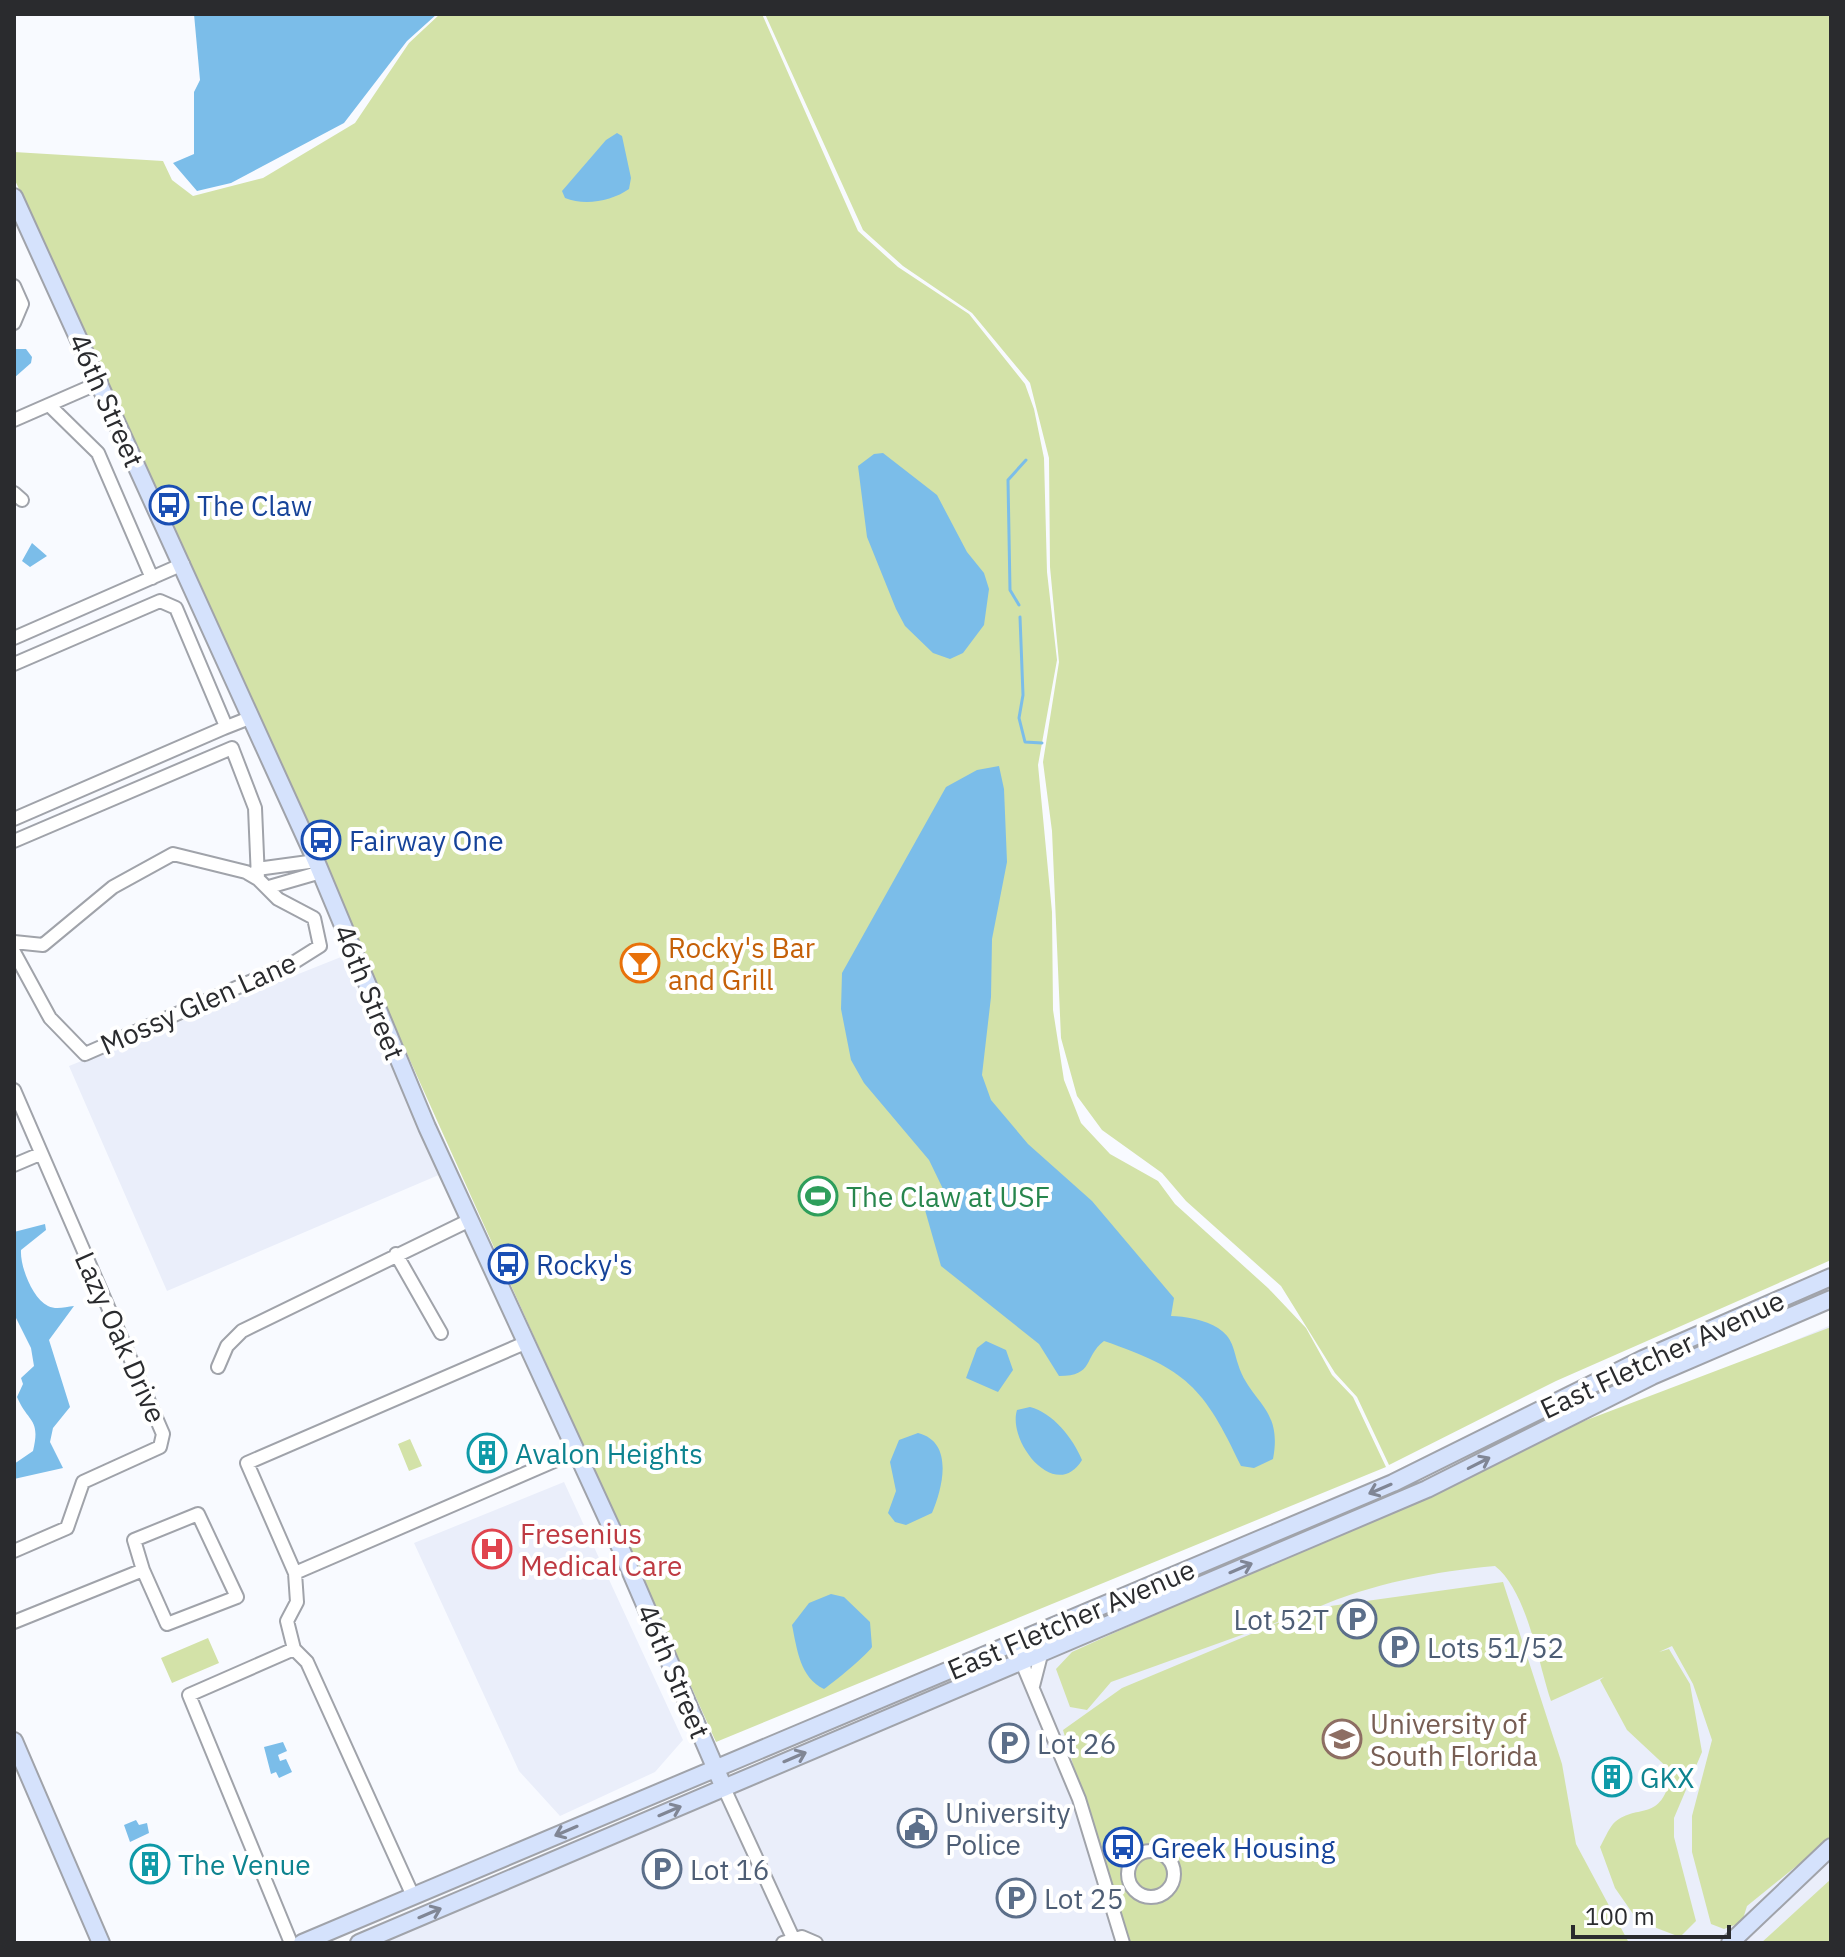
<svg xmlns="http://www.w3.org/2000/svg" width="1845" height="1957" font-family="'IBM Plex Sans',sans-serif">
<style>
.built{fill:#eaeefa}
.green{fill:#d3e2a8}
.water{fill:#7bbde9}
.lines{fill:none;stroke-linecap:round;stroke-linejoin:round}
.stream{stroke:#7bbde9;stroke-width:3}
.street-casing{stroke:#a0a3aa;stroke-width:16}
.secondary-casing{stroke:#a0a3aa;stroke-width:20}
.street{stroke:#fff;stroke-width:12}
.secondary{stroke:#d5e2fc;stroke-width:16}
.oneway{stroke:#808695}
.labels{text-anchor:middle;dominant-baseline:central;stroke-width:8;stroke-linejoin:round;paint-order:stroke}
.street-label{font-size:28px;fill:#2a2b2e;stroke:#fff}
.transit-label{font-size:28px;fill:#164399;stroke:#fff;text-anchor:start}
.food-label{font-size:28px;fill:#c56008;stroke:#fff;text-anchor:start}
.leisure-label{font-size:28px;fill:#27864d;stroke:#fff;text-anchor:start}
.culture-label{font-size:28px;fill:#0d838f;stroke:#fff;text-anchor:start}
.health-label{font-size:28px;fill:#be3a42;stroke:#fff;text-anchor:start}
.service-label{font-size:28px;fill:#4e5e75;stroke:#fff;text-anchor:start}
.education-label{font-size:28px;fill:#785e54;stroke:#fff;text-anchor:start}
</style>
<rect width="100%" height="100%" fill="#f8faff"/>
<path class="built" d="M341,957L441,1174L167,1291L69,1066Z
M1831,1325V1943H370L1422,1498Z
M564,1482L683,1740L655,1772L560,1816L519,1771L414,1543Z"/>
<path class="green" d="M440,14H762L858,231L898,267L969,314L1025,384L1034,409L1044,458L1047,572L1057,660L1038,765L1052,912L1053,1010L1064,1080L1081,1123L1110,1154L1158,1181L1175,1204L1268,1288L1306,1328L1332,1375L1353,1397L1386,1467L716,1742L14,178V152L163,161L172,180L193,196L263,178L355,123L409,43Z
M765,14H1831V1260L1556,1381L1389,1465L1357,1397L1335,1373L1281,1286L1186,1201L1162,1173L1102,1130L1077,1096L1061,1038L1052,831L1043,762L1059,662L1050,567L1049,458L1030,383L972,313L903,266L863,230Z
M1831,1327V1838L1747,1906L1742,1922L1724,1929L1711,1924L1692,1852V1816L1712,1740L1693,1684L1672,1646L1659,1652L1669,1649L1690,1684L1702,1752L1674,1818V1837L1696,1921L1680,1937L1638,1921L1615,1888L1600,1847C1604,1840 1608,1830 1613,1824C1637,1801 1661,1826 1672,1772L1627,1730L1600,1680L1604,1677L1551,1701C1538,1662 1527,1591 1495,1566C1437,1571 1370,1584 1316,1608L1503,1582L1562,1764L1576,1844L1629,1943H1125L1063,1730L1122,1688L1294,1616L1111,1682L1087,1710L1070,1707L1056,1669L1072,1652L1563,1429Z
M410,1439L422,1466L409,1471L398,1444Z
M208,1638L219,1663L172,1683L161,1658Z
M1831,1879V1943H1761Z"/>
<path class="water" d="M194,14H437L407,41L344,123L231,183L197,191L173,163L194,154V92L200,80Z
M617,133L622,136L631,178L629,189C612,201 585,206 565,198L562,191L606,140Z
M14,349H26L32,357L31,363L14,378Z
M883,453L937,495L967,552L984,573L989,589L984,625L963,653L950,659L933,653L905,626L896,609L867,537L858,466L874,454Z
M32,543L47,556L30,567L22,561Z
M999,766L1004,789L1007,862L992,939L991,997L982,1075L991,1100L1028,1144L1092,1201L1174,1298L1171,1316C1184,1316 1206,1320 1218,1328C1233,1338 1233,1348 1238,1364C1250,1403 1283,1407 1273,1459L1254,1468L1241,1466C1204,1387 1186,1369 1104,1341C1083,1357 1095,1376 1059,1376L1039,1344L941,1266L923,1203L931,1192L944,1191L929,1160L864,1083L851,1060L841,1009L842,973L946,787L977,770Z
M45,1224L46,1230L21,1250C20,1266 32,1298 48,1306C56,1310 65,1307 74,1306L49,1340L70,1407L53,1428L50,1442L63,1468L14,1479V1464L33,1451C41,1418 28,1423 17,1397L23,1384L21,1378L34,1366L31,1348L14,1314V1232Z
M986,1341L1006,1350L1013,1370L998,1392L966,1378L977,1348Z
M1030,1407C1053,1413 1073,1438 1082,1460C1056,1503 1007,1442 1017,1410Z
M918,1433C954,1442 943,1487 932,1513L906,1525L895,1522L888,1513L896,1491L890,1462L899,1440Z
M831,1594L844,1597L870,1622L872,1647C867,1655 833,1683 824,1689C800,1678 797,1649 792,1625L809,1603Z
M283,1742L287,1751L278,1755L280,1761L286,1759L292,1772L279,1778L276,1772L271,1774L264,1747Z
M136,1820L139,1825L147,1823L149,1833L130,1842L124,1825Z"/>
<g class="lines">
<path class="stream" d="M1019,605L1010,590L1008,480L1026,460
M1020,617L1023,695L1019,718L1025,742L1042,743"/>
<g class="street-casing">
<path id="street" d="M14,286L22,304L14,323
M49,405L98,453L152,578
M14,420L101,382
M14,493L22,500
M14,638L183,564
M14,664L160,601L176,608L225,724L224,728L14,819
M224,728L252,717
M14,841L232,748L255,808L258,879L278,899L314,918L320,946L293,963L85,1054L50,1018L14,952
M257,869L316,861
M269,887L321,872
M14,942L43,945L113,887L173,854L246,872L258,879
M14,1090L163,1434L160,1447L83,1482L67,1528L14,1551
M14,1165L40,1154
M396,1254L441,1333
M218,1367L227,1346L242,1331L470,1220
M198,1514L237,1597L167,1624L143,1570L134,1540Z
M295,1573L247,1463L525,1343
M14,1622L143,1570
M1019,1641L1025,1670L1079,1799L1123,1943
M1033,1686L1042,1651
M724,1788L793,1938
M1128 1874a23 23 0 1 1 46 0a23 23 0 1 1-46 0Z
M413,1896L307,1662L294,1649L287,1621L297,1602L295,1573L575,1452
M291,1943L189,1695L294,1649
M783,1943L802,1937L816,1943"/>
</g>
<g class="secondary-casing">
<path id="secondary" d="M14,197L316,861L427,1127L617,1540L724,1788
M14,1741L101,1943
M302,1943L1393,1483L1643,1359L1831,1277
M359,1943L1427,1489L1652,1376L1831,1299
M1730,1943L1831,1847"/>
</g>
<use href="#street" class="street"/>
<use href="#secondary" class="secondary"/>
</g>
<defs><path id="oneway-shaft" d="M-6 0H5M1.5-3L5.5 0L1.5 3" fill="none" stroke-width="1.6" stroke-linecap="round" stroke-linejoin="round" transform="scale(2)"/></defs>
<g class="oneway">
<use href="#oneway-shaft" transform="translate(1479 1463) rotate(-27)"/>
<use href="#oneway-shaft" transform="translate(1380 1489) rotate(157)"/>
<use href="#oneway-shaft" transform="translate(1241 1568) rotate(-23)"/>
<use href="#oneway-shaft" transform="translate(795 1757) rotate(-23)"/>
<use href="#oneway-shaft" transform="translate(670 1811) rotate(-23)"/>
<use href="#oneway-shaft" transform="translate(566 1831) rotate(157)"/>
<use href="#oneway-shaft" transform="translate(430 1913) rotate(-23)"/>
</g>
<defs>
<g id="bus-ring" transform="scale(2)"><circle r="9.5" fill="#fff" stroke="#1a4fb4" stroke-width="1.5"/><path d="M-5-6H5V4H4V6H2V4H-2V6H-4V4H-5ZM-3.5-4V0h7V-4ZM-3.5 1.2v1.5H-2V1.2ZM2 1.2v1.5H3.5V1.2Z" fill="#1a4fb4"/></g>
<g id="bar-ring" transform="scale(2)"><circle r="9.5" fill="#fff" stroke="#e8710a" stroke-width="1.5"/><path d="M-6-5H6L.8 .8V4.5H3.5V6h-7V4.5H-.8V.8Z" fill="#e8710a"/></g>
<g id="stadium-ring" transform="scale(2)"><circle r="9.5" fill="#fff" stroke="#2e9e5b" stroke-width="1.5"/><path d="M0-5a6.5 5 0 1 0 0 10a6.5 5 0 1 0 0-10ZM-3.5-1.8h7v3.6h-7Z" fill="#2e9e5b"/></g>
<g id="building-ring" transform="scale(2)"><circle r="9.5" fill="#fff" stroke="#0f9aa8" stroke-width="1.5"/><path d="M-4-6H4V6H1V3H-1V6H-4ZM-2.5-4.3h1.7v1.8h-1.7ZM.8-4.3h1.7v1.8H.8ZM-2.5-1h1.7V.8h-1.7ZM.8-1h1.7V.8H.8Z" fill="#0f9aa8"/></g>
<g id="hospital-ring" transform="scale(2)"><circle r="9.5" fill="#fff" stroke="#e0444e" stroke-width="1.5"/><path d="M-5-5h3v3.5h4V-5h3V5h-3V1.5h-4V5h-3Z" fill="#e0444e"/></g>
<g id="parking-ring" transform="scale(2)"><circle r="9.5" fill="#fff" stroke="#5c6f8a" stroke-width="1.5"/><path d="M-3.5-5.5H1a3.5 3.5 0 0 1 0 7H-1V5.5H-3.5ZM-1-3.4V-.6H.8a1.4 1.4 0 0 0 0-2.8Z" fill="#5c6f8a"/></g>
<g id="university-ring" transform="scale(2)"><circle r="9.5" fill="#fff" stroke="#8d6e63" stroke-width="1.5"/><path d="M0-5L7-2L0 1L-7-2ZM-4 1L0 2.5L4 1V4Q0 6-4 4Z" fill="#8d6e63"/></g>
<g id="civic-ring" transform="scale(2)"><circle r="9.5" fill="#fff" stroke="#5c6f8a" stroke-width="1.5"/><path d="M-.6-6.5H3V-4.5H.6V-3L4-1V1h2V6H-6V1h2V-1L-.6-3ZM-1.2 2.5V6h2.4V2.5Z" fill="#5c6f8a"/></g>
</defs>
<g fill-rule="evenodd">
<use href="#bus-ring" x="169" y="505"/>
<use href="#bus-ring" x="321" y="840"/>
<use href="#bar-ring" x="640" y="963"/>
<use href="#stadium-ring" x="818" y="1196"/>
<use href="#bus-ring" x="508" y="1264"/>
<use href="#building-ring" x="487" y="1453"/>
<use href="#hospital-ring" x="492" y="1549"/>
<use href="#parking-ring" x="1357" y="1619"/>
<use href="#parking-ring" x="1399" y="1647"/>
<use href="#university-ring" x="1342" y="1739"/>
<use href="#parking-ring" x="1009" y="1743"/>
<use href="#building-ring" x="1612" y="1777"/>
<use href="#civic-ring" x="917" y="1828"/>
<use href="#bus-ring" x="1123" y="1847"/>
<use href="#building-ring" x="150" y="1864"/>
<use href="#parking-ring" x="662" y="1869"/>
<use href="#parking-ring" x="1016" y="1898"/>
</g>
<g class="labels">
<g class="street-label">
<text transform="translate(107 400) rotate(66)">46th Street</text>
<text transform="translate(370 992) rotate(68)">46th Street</text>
<text transform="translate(198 1003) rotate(-24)">Mossy Glen Lane</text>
<text transform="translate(121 1337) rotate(66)">Lazy Oak Drive</text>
<text transform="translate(1662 1354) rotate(-25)">East Fletcher Avenue</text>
<text transform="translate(1071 1619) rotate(-23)">East Fletcher Avenue</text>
<text transform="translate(674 1671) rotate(67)">46th Street</text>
</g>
<g class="transit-label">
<text x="197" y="505">The Claw</text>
<text x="349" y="840">Fairway One</text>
<text x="536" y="1264">Rocky's</text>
<text x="1151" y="1847">Greek Housing</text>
</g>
<g class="food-label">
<text x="668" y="947">Rocky's Bar<tspan x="668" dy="32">and Grill</tspan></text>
</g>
<g class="leisure-label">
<text x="846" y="1196">The Claw at USF</text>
</g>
<g class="culture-label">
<text x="515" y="1453">Avalon Heights</text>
<text x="1640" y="1777">GKX</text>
<text x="178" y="1864">The Venue</text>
</g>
<g class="health-label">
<text x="520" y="1533">Fresenius<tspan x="520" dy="32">Medical Care</tspan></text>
</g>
<g class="service-label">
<text x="1329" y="1619" text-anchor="end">Lot 52T</text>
<text x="1427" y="1647">Lots 51/52</text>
<text x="1037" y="1743">Lot 26</text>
<text x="945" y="1812">University<tspan x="945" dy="32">Police</tspan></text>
<text x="690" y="1869">Lot 16</text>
<text x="1044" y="1898">Lot 25</text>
</g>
<g class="education-label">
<text x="1370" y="1723">University of<tspan x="1370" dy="32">South Florida</tspan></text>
</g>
</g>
<rect width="1845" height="1957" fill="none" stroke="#2a2b2e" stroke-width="32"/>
<path d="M1573 1925v12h156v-12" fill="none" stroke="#2a2b2e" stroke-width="4"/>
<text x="1585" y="1925" font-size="24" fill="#2a2b2e" stroke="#ffffff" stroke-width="6" paint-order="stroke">100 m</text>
</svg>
